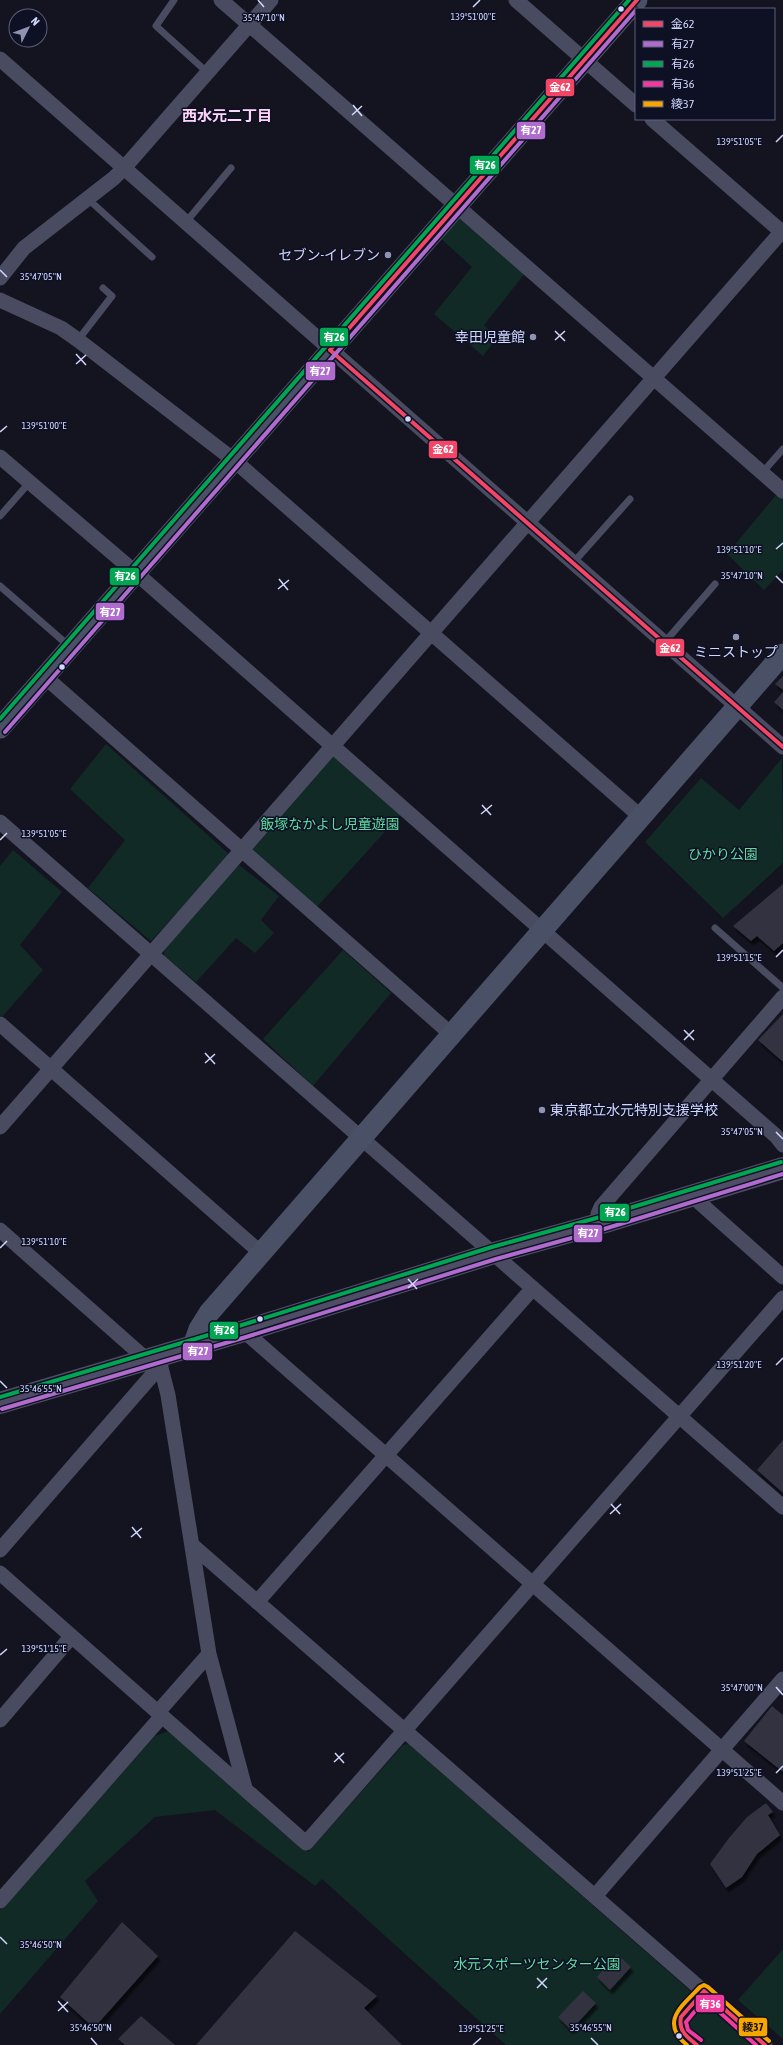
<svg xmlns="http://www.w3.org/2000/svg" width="783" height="2045" font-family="'Asap Condensed','Noto Sans JP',sans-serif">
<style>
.green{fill:#122a26}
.building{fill:#313241;filter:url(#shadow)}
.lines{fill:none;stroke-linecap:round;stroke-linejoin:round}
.lane{stroke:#494c60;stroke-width:7}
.street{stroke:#494c60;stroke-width:15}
.secondary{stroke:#4a5066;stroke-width:21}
.primary{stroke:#4f4c66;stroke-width:22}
.bus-1-casing{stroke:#0e1024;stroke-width:7}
.bus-2-casing{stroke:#0e1024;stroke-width:7}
.bus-3-casing{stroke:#0e1024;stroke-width:7}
.bus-4-casing{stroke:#0e1024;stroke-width:7}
.bus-5-casing{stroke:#0e1024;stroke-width:7}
.bus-1{stroke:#f34667;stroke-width:4}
.bus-2{stroke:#b06ccc;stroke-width:4}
.bus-3{stroke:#00a651;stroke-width:4}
.bus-4{stroke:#f13a9d;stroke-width:4}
.bus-5{stroke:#f7a600;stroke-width:4}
.ticks{fill:none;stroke:#d2d7ff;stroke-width:1.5}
.bus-dot{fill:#d2d7ff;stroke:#0e1024;stroke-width:1.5}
.poi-dot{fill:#8f93b1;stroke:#0e1024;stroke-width:1.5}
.labels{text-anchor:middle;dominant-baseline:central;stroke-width:3;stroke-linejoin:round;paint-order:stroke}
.poi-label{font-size:14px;fill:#d2d7ff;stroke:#0e1024;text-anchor:end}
.park-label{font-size:14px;fill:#5edea2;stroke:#0e1024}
.neighbourhood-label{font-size:15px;font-weight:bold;fill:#ffd4f9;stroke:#0e1024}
.ticks-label{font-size:10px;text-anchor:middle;fill:#d2d7ff;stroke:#0e1024;stroke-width:3;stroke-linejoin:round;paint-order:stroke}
.line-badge{stroke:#0e1024;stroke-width:1.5}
.badge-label{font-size:11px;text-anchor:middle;font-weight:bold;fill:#fff}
.pale-badge-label{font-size:11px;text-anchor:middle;font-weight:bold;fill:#111}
</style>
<defs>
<filter id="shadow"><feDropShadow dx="2.5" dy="4.5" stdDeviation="1" flood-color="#0009"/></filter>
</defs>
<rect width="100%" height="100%" fill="#13141f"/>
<path class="green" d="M457,212L526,272L484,325L497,338L483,356L434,314L472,267L437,235Z
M777,494L783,499V570L764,590L727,554Z
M106,744L230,855L151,941L88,888L125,840L70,789Z
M330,751L401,814L315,909L248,849Z
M782,758L783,863L723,918L645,842L701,778L739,810Z
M13,850L62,892L20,945L43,970L2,1017L0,1015V866Z
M239,865L279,896L261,920L274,933L255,953L236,938L196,982L164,956L165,945Z
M343,950L391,993L313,1086L263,1039Z
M169,1731L308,1852L403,1745L409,1744L752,2045H506L322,1879L315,1886L215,1810L155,1817L85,1881L98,1901L0,2014V1910L155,1736Z
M783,1949V2039L738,2000Z"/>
<path class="building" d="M783,676V690L775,684Z
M783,692V710L774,702Z
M783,884V943L774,951L757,936L751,941L733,926Z
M783,1014V1062L758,1040Z
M783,1440V1493L757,1470Z
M772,1706L783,1715V1772L744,1741Z
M766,1803L773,1812L768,1815L780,1835L757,1854L742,1877L726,1888L710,1864L729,1838L747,1817Z
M122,1922L158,1956L94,2028L60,1997Z
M295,1931L377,1996L364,2008L402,2045H196Z
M617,1954L631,1967L610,1990L597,1977Z
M583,1991L596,2003L571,2030L558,2017Z
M141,2016L175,2045H125L118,2039Z"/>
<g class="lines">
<path class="lane" d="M174,0L156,26L208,73
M88,199L152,257
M186,222L231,168
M78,340L112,296L103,288
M762,473L783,449
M0,516L29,483
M573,563L630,499
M0,586L69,646
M664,643L715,584
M715,928L783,988
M697,2045C687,2037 676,2031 681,2017L704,1991"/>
<path class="street" d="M221,0L783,491
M516,0L636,105
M0,59L783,747
M652,119L783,233
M0,278L24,248L114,178L124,168L271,0
M0,300L61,328L78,340L235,461L641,817
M0,457L136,573L711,1079L776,1136L783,1145
M44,676L451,1034
M0,822L783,1507
M0,1024L261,1253
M0,1127L783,230
M691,1195L783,1277
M602,1223L598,1214L601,1207L783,997
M0,1230L146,1359
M244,1331L783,1803
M158,1356L168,1395L209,1654L245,1788
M192,1545L765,2045
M0,1550L161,1365
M0,1573L306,1843L783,1298
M257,1602L533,1288
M158,1712L209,1654
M0,1720L71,1637
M595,1896L783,1679
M0,1901L162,1716"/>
<path class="secondary" d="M0,728L637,0
M193,1346L199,1329L209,1313L783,654"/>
<path class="primary" d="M0,1403L244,1331L494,1253L602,1223L783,1168"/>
<g class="bus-1-casing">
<path id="bus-1" d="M330,350L783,747
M330,350L637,0
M704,1991L765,2045
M697,2045C687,2037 678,2031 681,2017L704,1991"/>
</g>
<g class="bus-2-casing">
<path id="bus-2" d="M5,732L636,10
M2,1409L246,1337L496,1259L604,1229L783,1174"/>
</g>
<g class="bus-3-casing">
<path id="bus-3" d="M0,719L629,0
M0,1397L242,1325L492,1247L600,1217L781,1162"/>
</g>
<g class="bus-4-casing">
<path id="bus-4" d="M701,2040L688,2030L686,2022L705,1999L756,2045"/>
</g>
<g class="bus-5-casing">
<path id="bus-5" d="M687,2045C659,2022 682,2006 700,1987L704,1985L708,1987L769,2041"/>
</g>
<use href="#bus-1" class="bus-1"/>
<use href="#bus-2" class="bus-2"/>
<use href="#bus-3" class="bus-3"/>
<use href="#bus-4" class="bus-4"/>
<use href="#bus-5" class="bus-5"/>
</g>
<path class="ticks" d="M258,0L264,7M473,7L480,0M353,105L362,116M352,115L362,106M776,142L783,135M0,270L7,277M555,331L565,341M555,340L565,331M76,354L86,365M76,364L86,355M0,432L7,426M776,549L783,543M776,576L783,583M279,579L288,590M278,589L289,580M482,805L491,815M481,814L492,805M0,840L7,833M776,957L783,950M684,1030L694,1040M684,1040L694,1030M205,1053L215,1064M205,1063L215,1054M776,1132L783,1139M0,1248L7,1241M408,1279L417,1289M408,1288L418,1279M776,1365L783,1358M0,1381L7,1388M611,1504L620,1514M610,1514L621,1504M132,1527L141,1538M131,1537L142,1528M0,1655L7,1649M776,1687L783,1695M335,1753L344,1763M334,1762L344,1753M776,1773L783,1766M0,1937L7,1944M537,1978L547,1988M537,1988L547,1978M58,2001L68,2012M58,2011L68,2002M91,2038L97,2045M591,2038L598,2045M473,2045L481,2038"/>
<g class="bus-dot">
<circle cx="621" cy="9" r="3.5"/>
<circle cx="408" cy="419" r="3.5"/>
<circle cx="62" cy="667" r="3.5"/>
<circle cx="260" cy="1319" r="3.5"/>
<circle cx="679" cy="2036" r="3.5"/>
</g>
<g class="poi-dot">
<circle cx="388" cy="255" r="4"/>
<circle cx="533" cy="337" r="4"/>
<circle cx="736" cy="637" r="4"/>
<circle cx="542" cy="1110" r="4"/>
</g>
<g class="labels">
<g class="poi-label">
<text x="380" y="255">セブン-イレブン</text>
<text x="525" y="337">幸田児童館</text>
<text x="736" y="652" text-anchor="middle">ミニストップ</text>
<text x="550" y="1110" text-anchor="start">東京都立水元特別支援学校</text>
</g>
<g class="park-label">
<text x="330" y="824">飯塚なかよし児童遊園</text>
<text x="723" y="854">ひかり公園</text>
<text x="537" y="1964">水元スポーツセンター公園</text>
</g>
<g class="neighbourhood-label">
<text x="227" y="115">西水元二丁目</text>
</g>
</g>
<g class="ticks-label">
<text x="473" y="20">139°51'00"E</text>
<text x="264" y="21">35°47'10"N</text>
<text x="739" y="145">139°51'05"E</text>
<text x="41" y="280">35°47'05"N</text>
<text x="44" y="429">139°51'00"E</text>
<text x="739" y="553">139°51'10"E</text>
<text x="742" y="579">35°47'10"N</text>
<text x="44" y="837">139°51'05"E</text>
<text x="739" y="961">139°51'15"E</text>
<text x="742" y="1135">35°47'05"N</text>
<text x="44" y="1245">139°51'10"E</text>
<text x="739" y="1368">139°51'20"E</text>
<text x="41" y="1392">35°46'55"N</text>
<text x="44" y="1652">139°51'15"E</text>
<text x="742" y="1691">35°47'00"N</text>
<text x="739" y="1776">139°51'25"E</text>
<text x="41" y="1948">35°46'50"N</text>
<text x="91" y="2031">35°46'50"N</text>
<text x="591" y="2031">35°46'55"N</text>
<text x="481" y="2032">139°51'25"E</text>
</g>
<g class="line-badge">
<rect x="545" y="78" width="30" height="19" rx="4" fill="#f34667"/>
<rect x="516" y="121" width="30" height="19" rx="4" fill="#b06ccc"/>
<rect x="469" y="155" width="31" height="20" rx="4" fill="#00a651"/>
<rect x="319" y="327" width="30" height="20" rx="4" fill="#00a651"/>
<rect x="305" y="361" width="31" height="20" rx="4" fill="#b06ccc"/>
<rect x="428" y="440" width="30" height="19" rx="4" fill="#f34667"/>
<rect x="109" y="567" width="31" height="19" rx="4" fill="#00a651"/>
<rect x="95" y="602" width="30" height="19" rx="4" fill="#b06ccc"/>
<rect x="655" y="638" width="30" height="19" rx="4" fill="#f34667"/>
<rect x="599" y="1203" width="31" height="19" rx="4" fill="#00a651"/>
<rect x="573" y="1224" width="30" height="19" rx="4" fill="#b06ccc"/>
<rect x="209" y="1321" width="30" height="19" rx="4" fill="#00a651"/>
<rect x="182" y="1342" width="31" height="19" rx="4" fill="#b06ccc"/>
<rect x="695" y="1994" width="30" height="19" rx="4" fill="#f13a9d"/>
<rect x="738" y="2017" width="30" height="20" rx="4" fill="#f7a600"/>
</g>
<g class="badge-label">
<text x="560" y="91">金62</text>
<text x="531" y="134">有27</text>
<text x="485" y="169">有26</text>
<text x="334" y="341">有26</text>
<text x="320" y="375">有27</text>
<text x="443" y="453">金62</text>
<text x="125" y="580">有26</text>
<text x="110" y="616">有27</text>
<text x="670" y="652">金62</text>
<text x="615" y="1216">有26</text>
<text x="588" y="1237">有27</text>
<text x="224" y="1334">有26</text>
<text x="198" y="1355">有27</text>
<text x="710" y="2008">有36</text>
</g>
<g class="pale-badge-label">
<text x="753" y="2031">綾37</text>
</g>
<rect x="635" y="8" width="140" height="112" fill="#0e1024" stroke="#5c607c"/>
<rect x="643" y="21" width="20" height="6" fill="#f34667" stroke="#5c607c"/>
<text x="671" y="28" font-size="12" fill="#d2d7ff">金62</text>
<rect x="643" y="41" width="20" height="6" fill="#b06ccc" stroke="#5c607c"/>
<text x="671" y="48" font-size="12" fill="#d2d7ff">有27</text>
<rect x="643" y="61" width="20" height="6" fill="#00a651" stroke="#5c607c"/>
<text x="671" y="68" font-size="12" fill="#d2d7ff">有26</text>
<rect x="643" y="81" width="20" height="6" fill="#f13a9d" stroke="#5c607c"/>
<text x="671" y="88" font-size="12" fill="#d2d7ff">有36</text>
<rect x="643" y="101" width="20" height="6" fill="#f7a600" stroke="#5c607c"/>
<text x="671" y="108" font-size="12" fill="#d2d7ff">綾37</text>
<g transform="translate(28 28) rotate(48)"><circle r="19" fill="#0e1024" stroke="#5c607c"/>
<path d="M0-3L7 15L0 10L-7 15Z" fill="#8f93b1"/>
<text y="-6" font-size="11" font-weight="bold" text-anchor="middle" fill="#d2d7ff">N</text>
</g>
</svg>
